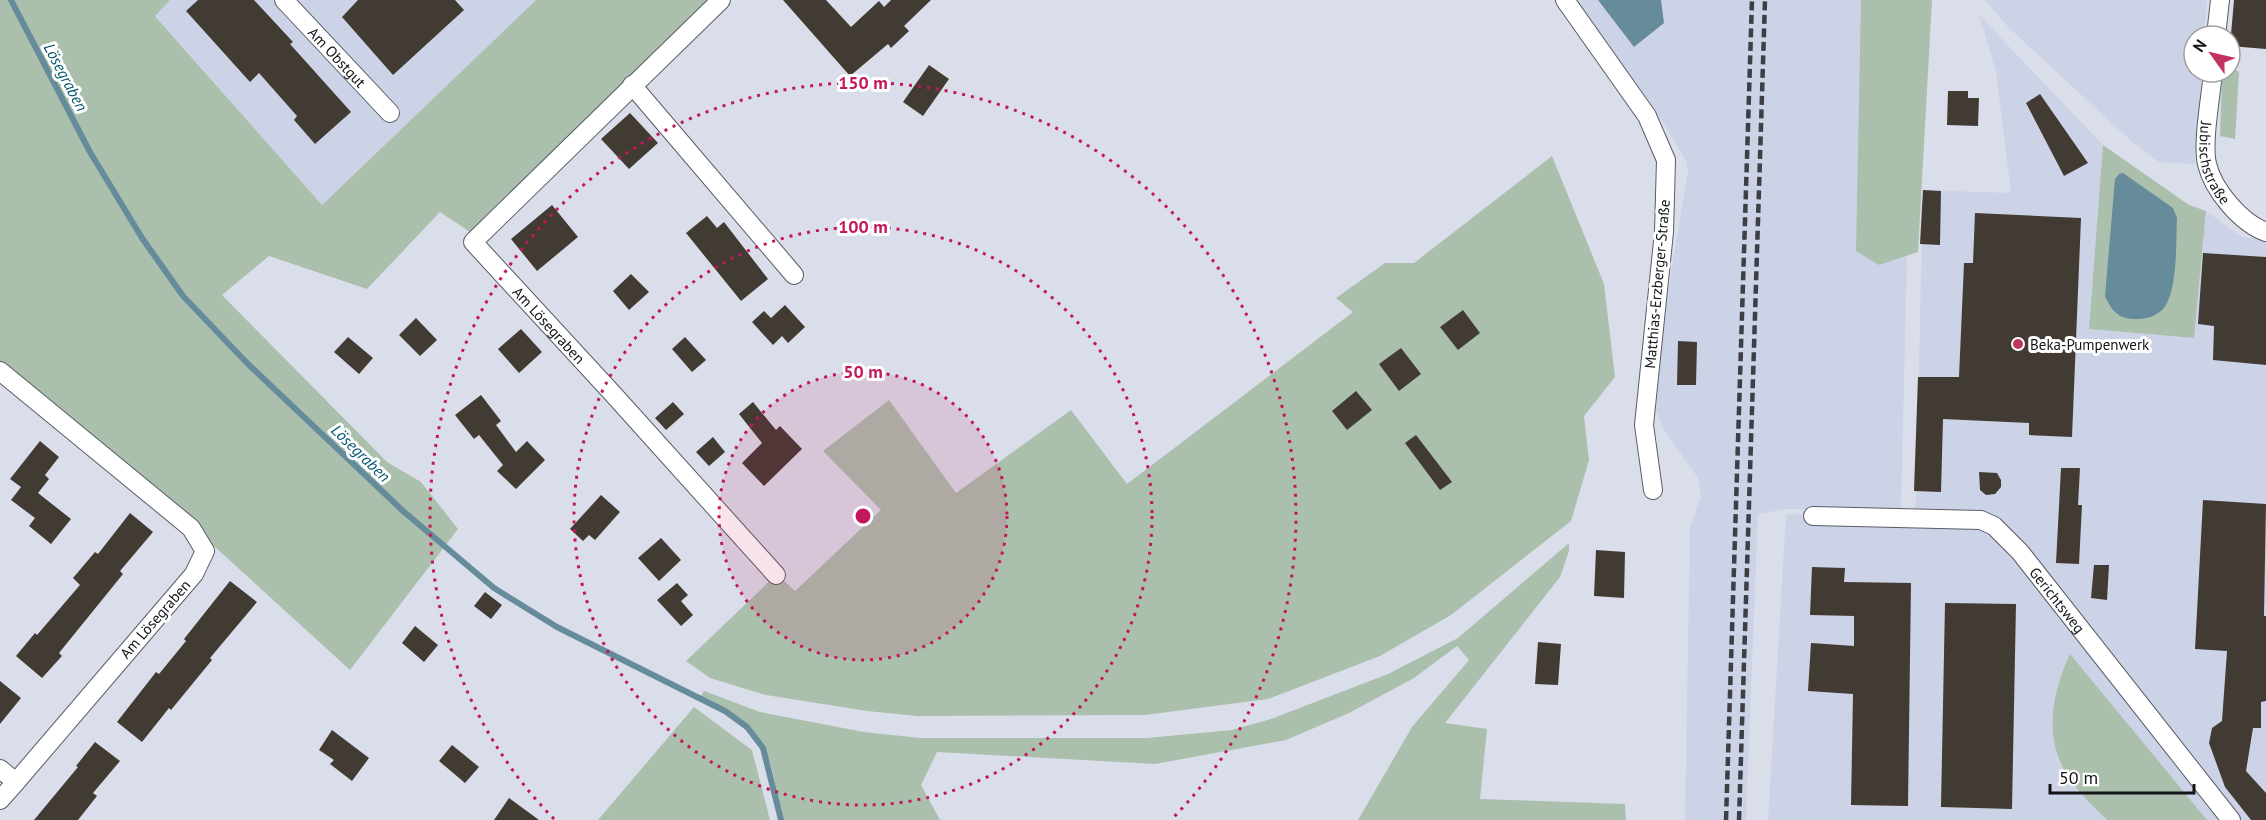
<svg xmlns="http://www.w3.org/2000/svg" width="2266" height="820" font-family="'PT Sans',sans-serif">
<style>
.built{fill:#cdd3e6}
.green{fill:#abbfad}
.water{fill:#668c9b}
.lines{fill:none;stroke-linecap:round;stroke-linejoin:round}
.stream{stroke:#668c9b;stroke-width:6}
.building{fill:#423b33}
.minor-casing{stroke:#595c66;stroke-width:20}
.minor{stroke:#fff;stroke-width:18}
.rail{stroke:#3d3f44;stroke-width:4.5;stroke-dasharray:9 4.5;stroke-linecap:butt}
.ring{fill:none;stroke:#c2185b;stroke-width:3;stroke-dasharray:3 6}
.poi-dot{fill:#c23460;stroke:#fff;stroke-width:2}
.labels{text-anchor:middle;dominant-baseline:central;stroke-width:6;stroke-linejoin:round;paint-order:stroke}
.street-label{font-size:15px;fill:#131418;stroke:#fff}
.poi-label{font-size:15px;fill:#131418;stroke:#fff;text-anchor:start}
.water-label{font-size:16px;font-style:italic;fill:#02566c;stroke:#fff}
.centre{fill:#c2185b;stroke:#fff;stroke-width:3}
.ring-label{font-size:18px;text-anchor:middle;font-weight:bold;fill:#c2185b;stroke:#fff;stroke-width:6;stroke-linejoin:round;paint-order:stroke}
</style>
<rect width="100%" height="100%" fill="#dadeea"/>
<path class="built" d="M170,0H536L322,205L155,15Z
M1576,0H1913L1901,509H1785L1758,514L1746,820H1685L1690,527L1701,496L1698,478L1666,433L1656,411L1661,347L1671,273L1688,171L1686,161L1656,111Z
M1985,0H2207L2204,36H2194V72H2202L2195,164L2159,162L2131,141L2009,28Z
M1979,15L2103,145L2089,329L2194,338L2206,211L2242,237L2266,239V820H1768L1786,514L1912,519L1916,500L1923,190L2011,193L1996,72Z"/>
<path class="green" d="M0,0H170L155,16L322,205L536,0H723L482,240L440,212L367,289L269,256L222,295L387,462L421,482L458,529L350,670L203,536L0,366Z
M1861,0H1932L1918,252L1879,265L1856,251Z
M2233,68L2239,72L2235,139L2220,136L2222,76L2226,72H2230V69Z
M2103,145L2189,205L2206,211L2194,338L2089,329Z
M1552,156L1604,284L1615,377L1584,416L1589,460L1571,521L1451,615L1380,656L1268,699L1145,715L917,716L867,711L766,695L710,678L686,661L777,574L795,591L881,510L823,451L889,400L956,493L1071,410L1127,484L1353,312L1336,298L1385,263H1414Z
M1569,543V551L1560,577L1445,723L1487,729L1480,799L1625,804L1626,820H1358L1412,727L1469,660L1457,646L1414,678L1349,713L1286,740L1155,764L937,752L921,785L940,820H782C778,801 773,762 763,746C750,724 723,708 701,696L704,691L760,712L864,732L920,738H1147L1232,730L1271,719L1388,674L1458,638Z
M2070,654L2207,820H2107C2095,808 2082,796 2072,782C2042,742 2051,695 2070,654Z
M694,707L752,750L770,820H598Z"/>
<path class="water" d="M1598,0H1661L1664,23L1634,47Z
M2123,173L2173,208L2177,218C2176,239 2178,296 2162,310C2154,317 2146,319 2136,319C2119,320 2111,310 2105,296L2115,179L2119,174Z"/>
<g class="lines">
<path class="stream" d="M11,0L90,152L142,238L183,296L247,363L403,511L494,588L557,627L725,711L747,727L763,748L781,820"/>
</g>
<path class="building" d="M198,0H254L293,42L290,44L351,112L315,144L294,120L297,116L259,73L250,82L186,11Z
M358,0H455L464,10L393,75L342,17Z
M783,0H826L851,27L879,1L884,7L891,0H931L904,26L909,31L891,48L888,44L850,76Z
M2234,0H2266V49L2230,46Z
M929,65L949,79L923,116L903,102Z
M1948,91H1968V98H1979L1978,126L1947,125Z
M2040,94L2088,163L2064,176L2026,103Z
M630,113L658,143L629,169L601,139Z
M1923,190L1941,191L1940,245L1920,244Z
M552,205L578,237L537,271L511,239Z
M1975,213L2081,218L2072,437L2029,435V423L1943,419L1941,492L1914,491L1918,377H1959L1964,263H1973Z
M707,216L717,228L724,222L768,279L741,301L686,233Z
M2203,253L2266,257V365L2213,360L2214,326L2198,324Z
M631,274L649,292L629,310L613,291Z
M785,305L805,327L788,343L782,336L773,345L752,322L764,311L771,318Z
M1463,310L1480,333L1458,350L1440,327Z
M416,318L437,340L420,356L399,335Z
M521,329L542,352L519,373L498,349Z
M348,337L373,358L359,374L334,352Z
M685,337L706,360L692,372L672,349Z
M1678,341L1697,342L1696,385H1677Z
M1401,348L1421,374L1399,391L1379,364Z
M1356,391L1372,410L1347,430L1332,411Z
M481,395L501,421L496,425L516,452L527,441L545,460L516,489L497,471L503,465L479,435L474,439L455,415Z
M673,402L684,414L666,430L655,418Z
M753,402L776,430L780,426L802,449L764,486L742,463L762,443L739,414Z
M1416,435L1452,482L1440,490L1405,443Z
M713,437L725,452L709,466L696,452Z
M40,441L59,457L45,475L49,479L38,493L71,519L51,544L29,526L35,518L11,500L21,487L10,479Z
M2061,468H2080L2078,505H2082L2079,564L2056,563Z
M1979,472L1997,473L2001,480V487L1995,494L1986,495L1980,490Z
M601,495L620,512L595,540L589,535L583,541L570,529Z
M2203,500L2266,504L2264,616H2266V701L2261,702V728H2253L2246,771L2266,793V820H2251L2225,787L2209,743L2212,728L2222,721L2227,651L2195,649Z
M130,513L153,532L120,571L123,574L59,653L62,656L42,678L16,656L35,633L37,635L80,585L73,578L95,552L98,554Z
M661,538L681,560L659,581L638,558Z
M1596,550L1625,552L1624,598L1594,596Z
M2094,565H2109L2107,600L2091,598Z
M1812,567L1845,568L1844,582L1911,583L1908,806L1851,805L1853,694L1808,691L1811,643L1854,646V616L1810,615Z
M230,581L257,602L210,658L212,660L171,710L169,708L142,742L117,722L156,672L159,674L186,641L184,639Z
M677,583L688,595L681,601L693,615L681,626L657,600Z
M485,592L502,605L491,619L474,606Z
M1945,603L2016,604L2012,809L1941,807Z
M415,626L438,645L424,662L402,643Z
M1538,642L1561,644L1558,685L1535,684Z
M0,681L21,698L0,724Z
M332,730L369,758L352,781L330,764L334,760L319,750Z
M95,742L120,761L93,793L97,796L78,820H34L78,767L76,766Z
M452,745L479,767L465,783L439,761Z
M509,798L539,820H494Z"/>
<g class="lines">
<g class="minor-casing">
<g id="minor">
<path id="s1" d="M284,0L390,113"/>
<path id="s2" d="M721,0L473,242L613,394L776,575"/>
<path d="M1565,0L1647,116L1666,160L1664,232L1644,425L1653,490"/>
<path d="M2216,36L2220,0"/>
<path id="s3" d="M2213,72C2211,96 2202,142 2207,164C2213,190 2241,223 2266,232"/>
<path d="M632,85L794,275"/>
<path d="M0,371L191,528L205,551L194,574L16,782"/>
<path id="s4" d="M1813,516L1981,520L1994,526L2020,552L2231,820"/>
<path d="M0,769L16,782L0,800"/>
</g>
</g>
<use href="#minor" class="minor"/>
<path class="rail" d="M1726,820L1752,0
M1739,820L1765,0"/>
</g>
<circle cx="863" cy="516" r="144" fill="#c2185b" fill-opacity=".12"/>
<g class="ring">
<circle cx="863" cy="516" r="144"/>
<circle cx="863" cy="516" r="289"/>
<path d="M554 819A433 433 0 1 1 1172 819"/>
</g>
<circle class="poi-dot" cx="2018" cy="344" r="6"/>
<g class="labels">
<g class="street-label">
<text stroke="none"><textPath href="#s1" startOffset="78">Am Obstgut</textPath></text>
<text stroke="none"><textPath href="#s3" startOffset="93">Jubischstraße</textPath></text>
<text transform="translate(1657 284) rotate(-85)">Matthias-Erzberger-Straße</text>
<text stroke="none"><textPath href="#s2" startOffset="459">Am Lösegraben</textPath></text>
<text stroke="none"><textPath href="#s4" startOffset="280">Gerichtsweg</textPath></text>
<text transform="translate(155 619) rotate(-49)">Am Lösegraben</text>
</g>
<g class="poi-label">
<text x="2030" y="344">Beka-Pumpenwerk</text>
</g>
<g class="water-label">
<text transform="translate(66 77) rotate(62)">Lösegraben</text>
<text transform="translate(361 453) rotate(44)">Lösegraben</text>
</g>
</g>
<circle cx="863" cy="516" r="9" class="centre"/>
<g class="ring-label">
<text x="863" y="89">150 m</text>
<text x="863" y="233">100 m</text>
<text x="863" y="378">50 m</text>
</g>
<g transform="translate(2212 54) rotate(304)"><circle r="28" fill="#ffffff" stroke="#a1a1a3" stroke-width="1.5"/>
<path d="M0-4.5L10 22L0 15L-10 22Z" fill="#c23460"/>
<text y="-9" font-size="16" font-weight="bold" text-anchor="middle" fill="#131418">N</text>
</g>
<path d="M2050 784v9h144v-9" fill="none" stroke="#131418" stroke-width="3"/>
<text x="2059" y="784" font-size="18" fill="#131418" stroke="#ffffff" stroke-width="4.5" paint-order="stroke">50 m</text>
</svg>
